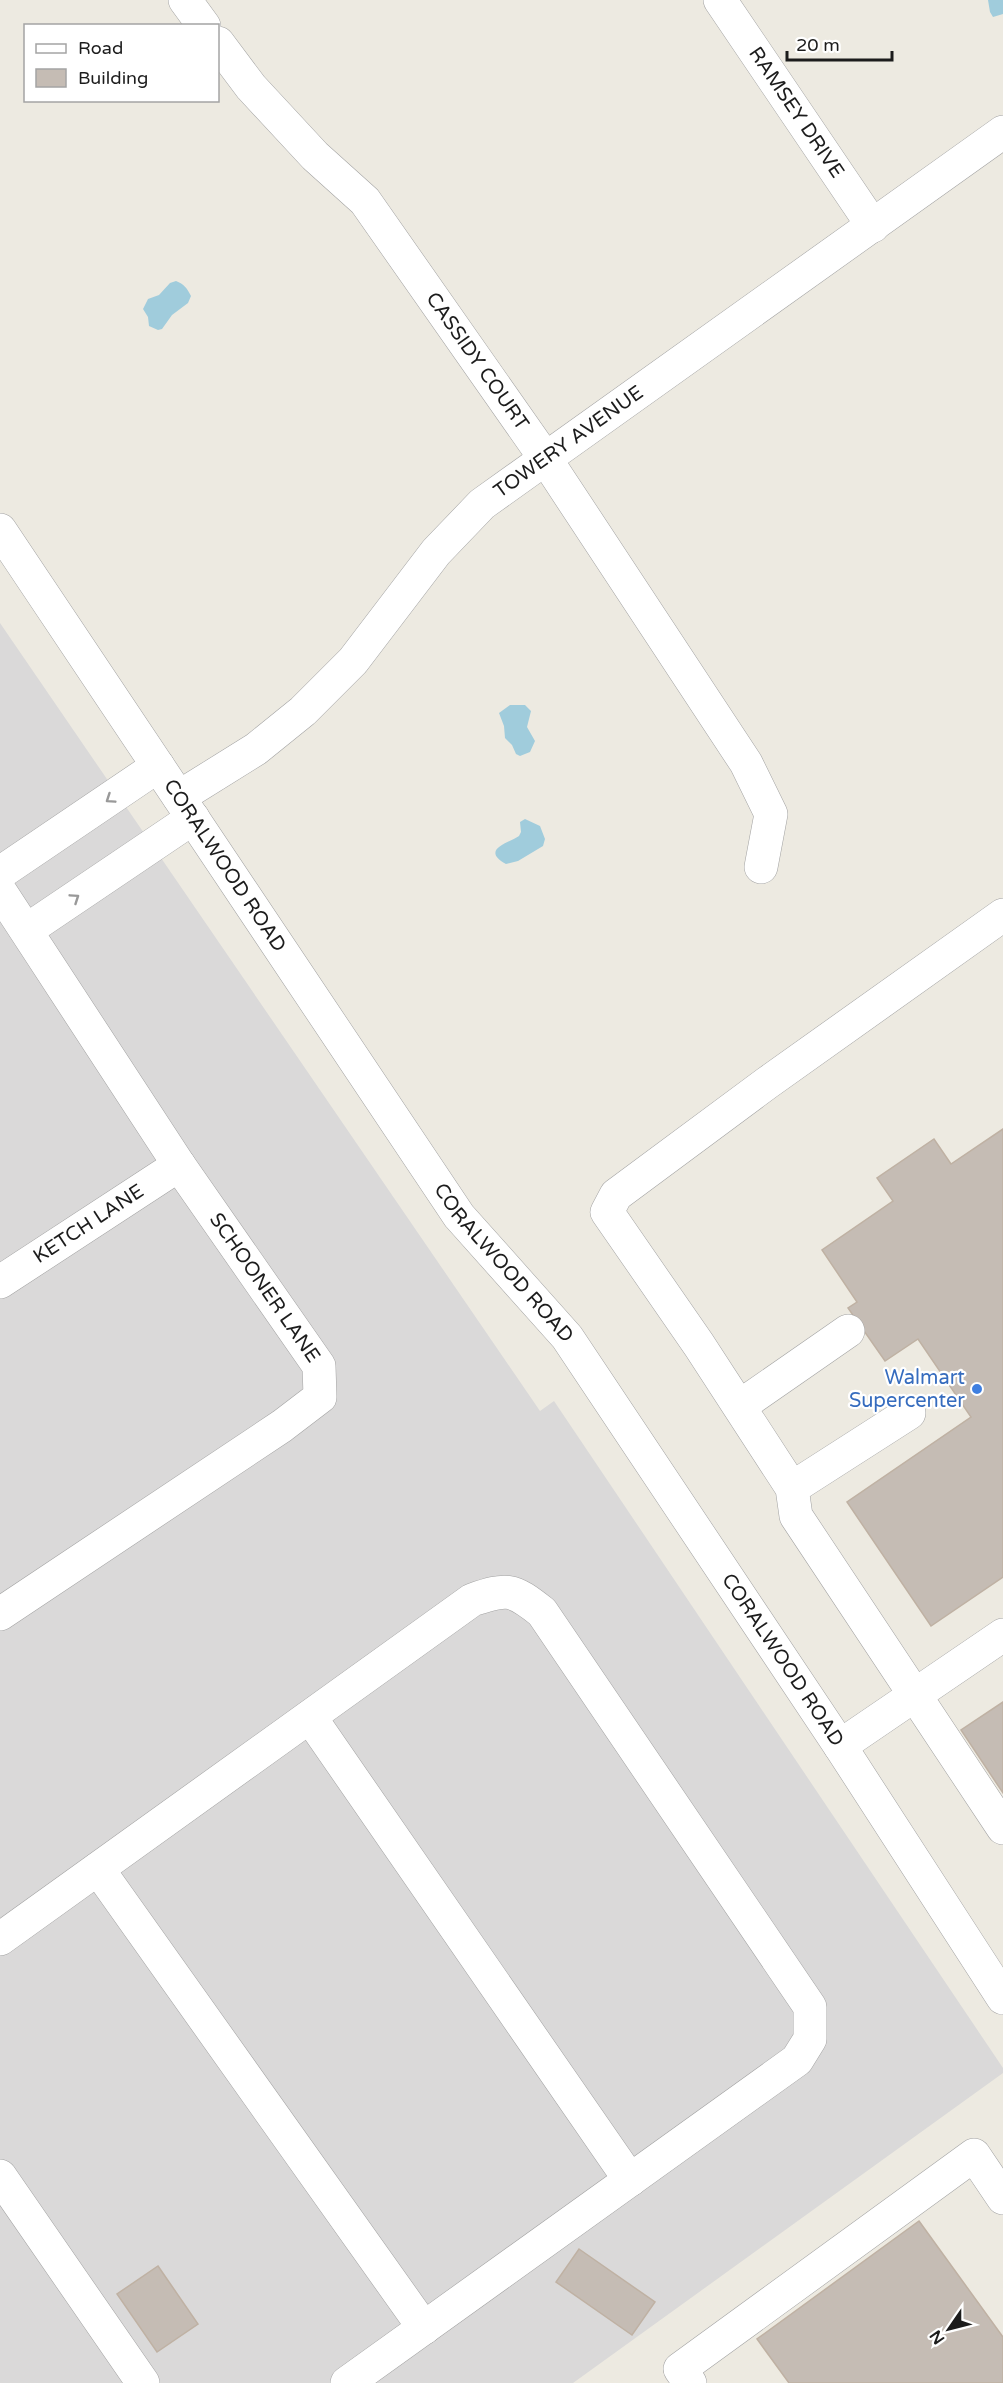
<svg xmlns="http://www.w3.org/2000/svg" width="1003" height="2383" font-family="'Varela Round',sans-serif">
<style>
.residential{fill:#dad9d9}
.water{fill:#a0ccdc}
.building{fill:#c5bcb4;stroke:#bfb1a3;stroke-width:1.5}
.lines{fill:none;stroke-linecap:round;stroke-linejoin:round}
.minor-casing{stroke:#a3a3a3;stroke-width:34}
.minor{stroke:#fff;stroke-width:33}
.oneway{stroke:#999}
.shop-dot{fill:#3f7fe0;stroke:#fff;stroke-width:2}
.labels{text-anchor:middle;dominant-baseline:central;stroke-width:4.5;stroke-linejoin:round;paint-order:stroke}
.street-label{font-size:20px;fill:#1c1c1c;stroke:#fff}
.shop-label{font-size:20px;fill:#366cbe;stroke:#fff;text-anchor:end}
</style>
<rect width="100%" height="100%" fill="#edeae1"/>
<path class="residential" d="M0,623L540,1411L554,1401L1003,2068V2073L573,2383H0Z"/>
<path class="water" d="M988,0H1003V14L993,17L990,12Z
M176,281C184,284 187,288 191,296L188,303L172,315L162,329L158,330L149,326L148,317L143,309L148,299L159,295L170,283Z
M510,705H525L531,711L527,727L535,741L530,752L520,756L516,754L512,745L505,738L504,726L499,713Z
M525,819L540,826L545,839L543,846L518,861L506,864C479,849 511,842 519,836L521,832L520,822Z"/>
<path class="building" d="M1003,1129V1577L931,1626L847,1502L971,1417L918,1339L885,1361L848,1308L857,1302L822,1250L893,1201L877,1178L934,1139L951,1164Z
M1003,1702V1793L961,1730Z
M919,2221L1003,2337V2383H789L757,2339Z
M579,2249L655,2302L632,2335L556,2282Z
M158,2266L198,2324L157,2352L117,2294Z"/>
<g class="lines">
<g class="minor-casing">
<g id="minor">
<path d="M185,0L204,26"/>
<path id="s1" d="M720,0L873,226"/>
<path id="s2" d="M218,43L251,87L315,156L365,201L545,458L746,763L771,814L761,867"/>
<path id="s3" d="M0,530L459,1216L567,1337L840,1746L1003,1998"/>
<path id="s4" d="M179,797L256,749L303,711L353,661L436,552L482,504L1003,132"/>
<path d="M0,873L158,766"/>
<path id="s5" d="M0,891L179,1165L319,1366L320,1397L282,1426L0,1614"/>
<path d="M1003,915L767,1083L616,1195L607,1212L699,1345L792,1488L796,1516L1003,1828"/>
<path d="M27,930L193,818"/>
<path id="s6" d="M0,1282L179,1165"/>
<path d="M740,1406L848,1331"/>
<path d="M792,1488L909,1413"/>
<path d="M310,1717L630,2180"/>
<path d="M840,1746L1003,1635"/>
<path d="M98,1869L424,2328"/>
<path d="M0,1939L472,1600C507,1588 512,1588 542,1612L810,2007V2039L797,2060L347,2383"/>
<path d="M0,2176L143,2383"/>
<path d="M690,2383L680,2369L974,2155L1003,2198"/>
</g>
</g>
<use href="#minor" class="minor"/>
</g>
<defs><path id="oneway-chevron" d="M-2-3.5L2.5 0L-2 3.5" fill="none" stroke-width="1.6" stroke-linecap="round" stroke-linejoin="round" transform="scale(1.5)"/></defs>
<g class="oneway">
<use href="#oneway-chevron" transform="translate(110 799) rotate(146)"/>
<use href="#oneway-chevron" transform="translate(75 898) rotate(-34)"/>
</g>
<circle class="shop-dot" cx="977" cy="1389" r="6"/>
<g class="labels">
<g class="street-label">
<text stroke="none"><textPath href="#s1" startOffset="136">RAMSEY DRIVE</textPath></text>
<text stroke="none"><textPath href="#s2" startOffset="412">CASSIDY COURT</textPath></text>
<text stroke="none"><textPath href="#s4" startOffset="532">TOWERY AVENUE</textPath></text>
<text stroke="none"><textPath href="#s3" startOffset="404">CORALWOOD ROAD</textPath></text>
<text stroke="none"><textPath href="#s6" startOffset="106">KETCH LANE</textPath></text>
<text stroke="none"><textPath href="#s3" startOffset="890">CORALWOOD ROAD</textPath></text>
<text stroke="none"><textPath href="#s5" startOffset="477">SCHOONER LANE</textPath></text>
<text stroke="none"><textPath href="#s3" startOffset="1376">CORALWOOD ROAD</textPath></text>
</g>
<g class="shop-label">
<text x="965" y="1378">Walmart<tspan x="965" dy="23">Supercenter</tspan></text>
</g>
</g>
<rect x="24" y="24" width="195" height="78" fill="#ffffff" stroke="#a4a4a4" stroke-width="1.5"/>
<rect x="36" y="44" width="30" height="9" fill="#ffffff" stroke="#a4a4a4" stroke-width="1.5"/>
<text x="78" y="54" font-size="18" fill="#1c1c1c">Road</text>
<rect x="36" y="69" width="30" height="18" fill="#c5bcb4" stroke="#a4a4a4" stroke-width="1.5"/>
<text x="78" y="84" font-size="18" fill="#1c1c1c">Building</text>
<g transform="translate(949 2329) rotate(235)" stroke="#ffffff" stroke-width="4.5" paint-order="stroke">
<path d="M0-4.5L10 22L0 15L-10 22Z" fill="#1c1c1c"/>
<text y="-9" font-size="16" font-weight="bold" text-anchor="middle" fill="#1c1c1c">N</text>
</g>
<path d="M787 51v9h105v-9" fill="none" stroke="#1c1c1c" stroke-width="3"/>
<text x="796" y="51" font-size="18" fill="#1c1c1c" stroke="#ffffff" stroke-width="4.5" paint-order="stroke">20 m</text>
</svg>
